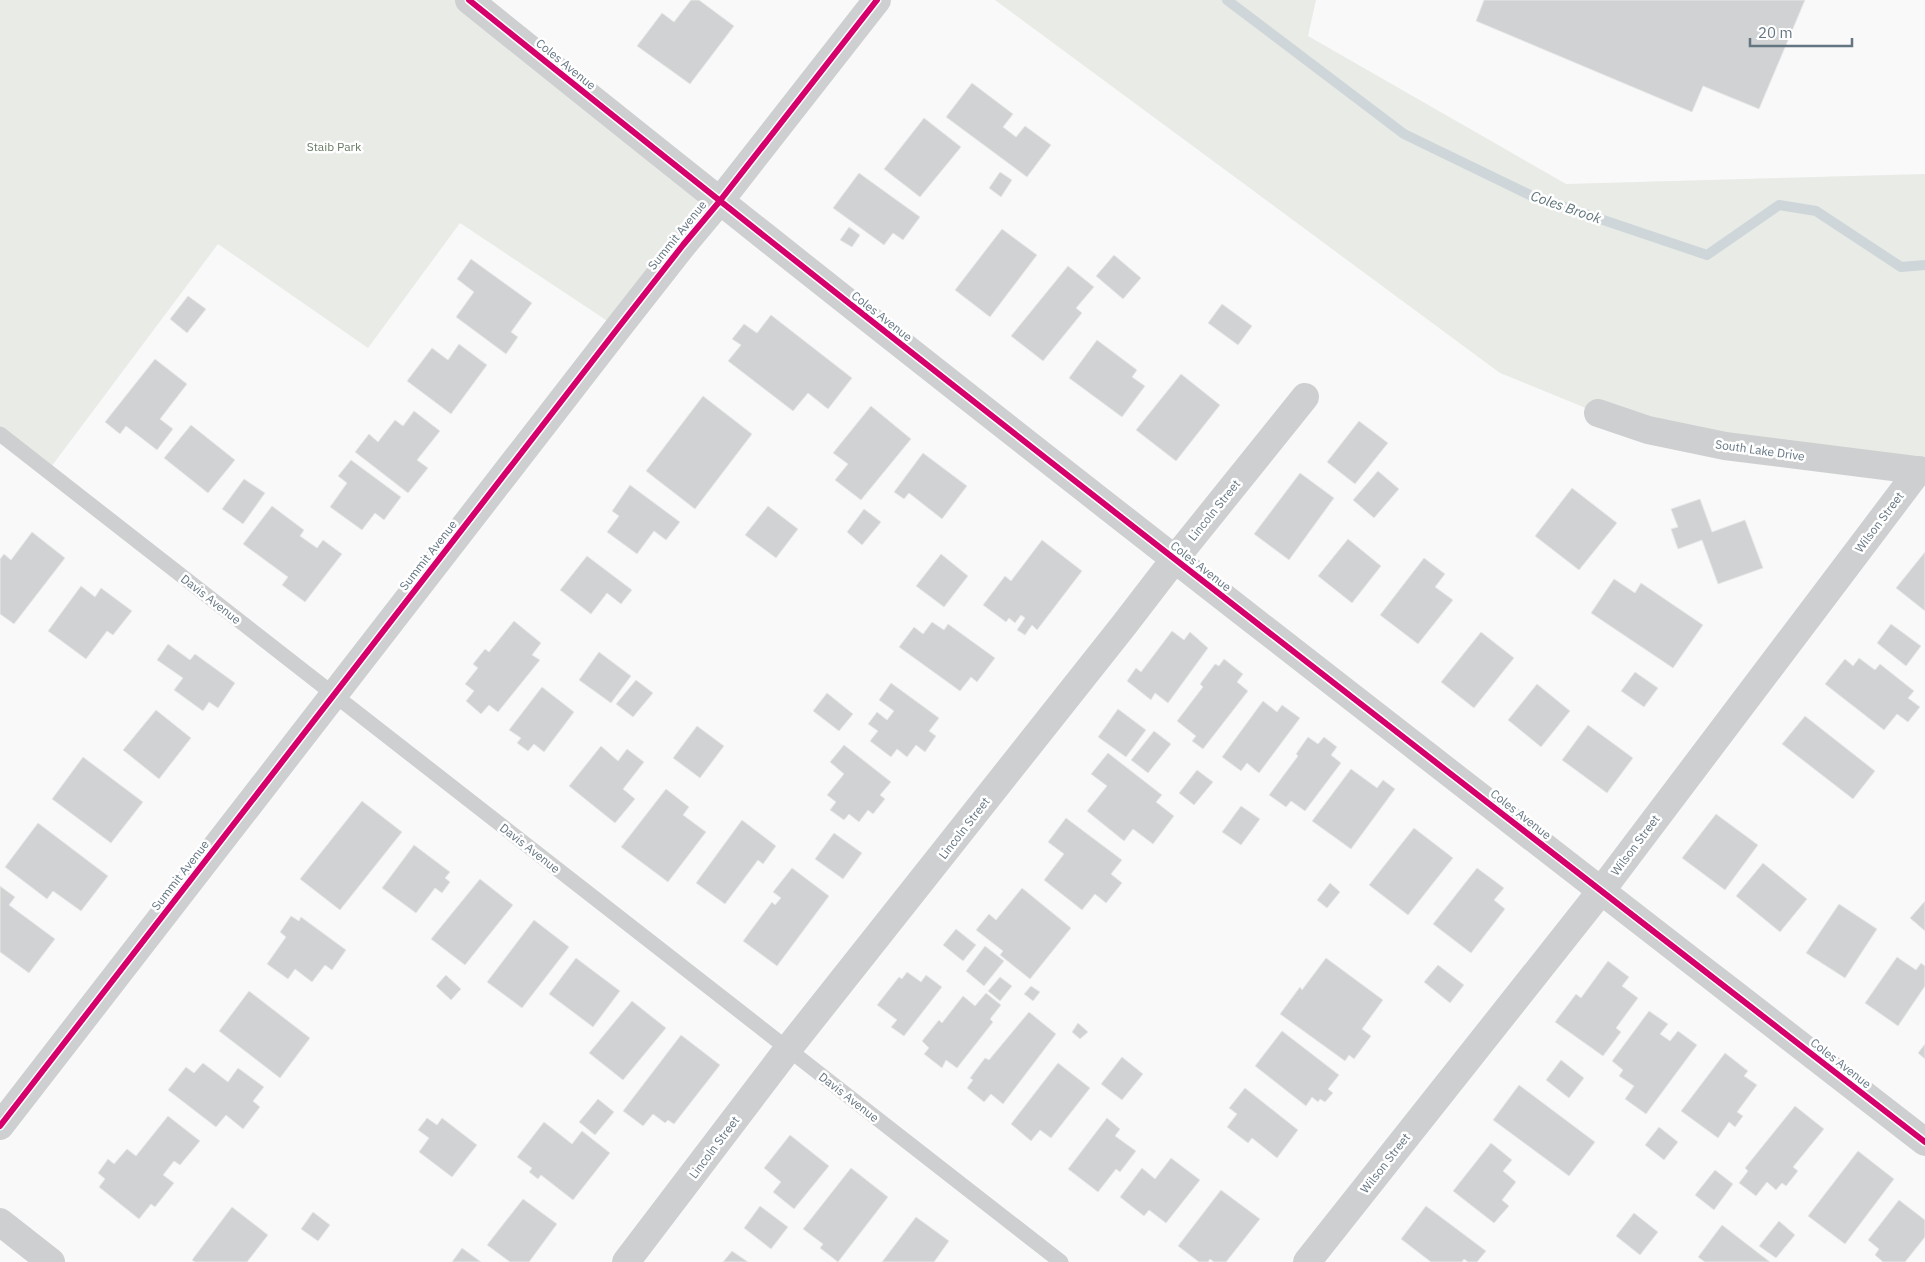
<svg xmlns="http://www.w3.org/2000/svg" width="1925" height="1262" font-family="'IBM Plex Sans',sans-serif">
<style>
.green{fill:#e8ebe6}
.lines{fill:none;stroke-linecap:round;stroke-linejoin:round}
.stream{stroke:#ced6d9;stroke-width:10}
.building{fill:#d0d2d3;stroke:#e8e8e8}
.service{stroke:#cecfd0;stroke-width:15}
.minor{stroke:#cecfd0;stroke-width:28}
.cycleway-casing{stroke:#fff;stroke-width:9}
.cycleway{stroke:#d6006c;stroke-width:6}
.labels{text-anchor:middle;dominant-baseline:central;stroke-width:5;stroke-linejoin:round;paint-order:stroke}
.street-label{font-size:12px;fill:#657683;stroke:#fff}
.park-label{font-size:12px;fill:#687a64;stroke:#fff}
.water-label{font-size:14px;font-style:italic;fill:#60757c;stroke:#fff}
</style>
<rect width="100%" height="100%" fill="#f9f9f9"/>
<path class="green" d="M0,0H468L719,202L618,328L460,223L368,348L218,244L48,471L0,434Z
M995,0H1316L1308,36L1566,184L1925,174V471L1598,413L1500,373Z"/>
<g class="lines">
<path class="stream" d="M1227,0L1404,134L1532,196L1707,255L1779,205L1816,211L1901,267L1925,265"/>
</g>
<path class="building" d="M691,0H699L734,26L690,84L637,46L662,13L674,22Z
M1484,0H1805L1759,109L1703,86L1692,112L1476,21Z
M972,83L1013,114L1003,127L1016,137L1025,126L1051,145L1027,177L946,117Z
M924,118L961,147L920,197L884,169Z
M1000,172L1012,180L1001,197L989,188Z
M859,173L920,217L903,240L893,233L884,245L833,208Z
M849,227L860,235L852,247L840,240Z
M1002,229L1037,255L990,317L955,290Z
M1114,255L1141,278L1123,299L1096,276Z
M471,259L532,303L511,332L518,337L506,354L456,317L474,292L457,279Z
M1068,266L1094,287L1076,308L1082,313L1043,361L1011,336Z
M188,296L206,309L187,333L170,319Z
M1222,304L1252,326L1238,345L1208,323Z
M771,315L852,378L828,409L808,393L793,411L728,361L741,345L732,339L744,324L757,333Z
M1097,340L1137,370L1132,377L1145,386L1122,417L1069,378Z
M459,344L487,365L451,414L407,381L432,348L448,360Z
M155,359L187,384L160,419L173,429L157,450L126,426L120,434L105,422Z
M1181,374L1220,405L1176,461L1136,430Z
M703,396L752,434L695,509L646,471Z
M871,406L911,439L861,500L835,480L848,464L833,453Z
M414,411L440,431L417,460L428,468L408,493L355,452L369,434L378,442L395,420L403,426Z
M1359,421L1388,443L1355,484L1327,462Z
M191,425L235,460L208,493L164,458Z
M923,453L967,486L942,519L909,493L904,499L894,492Z
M351,460L401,497L384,520L375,513L362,530L330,507L347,483L338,476Z
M1378,471L1399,489L1374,518L1353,500Z
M1300,473L1334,498L1289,560L1254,534Z
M244,479L265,493L243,524L222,509Z
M630,485L680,522L666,540L654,531L637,554L607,532L619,516L612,511Z
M1572,488L1617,523L1579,570L1535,536Z
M1700,499L1712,532L1745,520L1763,568L1718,584L1702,540L1678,549L1671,529L1678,527L1671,509Z
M272,506L304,530L300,536L317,548L323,540L342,554L305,602L282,585L288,577L243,544Z
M768,506L798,529L776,558L745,535Z
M864,509L881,522L862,545L847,532Z
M32,532L65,558L14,624L0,614V559L4,554L11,560Z
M1348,539L1381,566L1352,603L1318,576Z
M1042,540L1082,571L1037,630L1032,625L1025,635L1017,630L1025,618L1021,615L1015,623L1009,618L1006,622L983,605L1005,576L1011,581Z
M1925,552V611L1896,588Z
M941,554L968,576L944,607L916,586Z
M587,556L632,590L621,604L607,593L591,614L560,590Z
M1424,558L1445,574L1435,587L1453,600L1418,644L1380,615Z
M1614,579L1635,593L1641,583L1703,625L1673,668L1591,613Z
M81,586L95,597L101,588L132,611L113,635L107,631L86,659L48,631Z
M514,621L541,643L532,655L540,660L498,712L489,705L481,714L466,701L474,691L465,684L478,668L473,664L485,649L489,652Z
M932,622L944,630L948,624L995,658L977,682L971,677L960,691L899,647L914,627L923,634Z
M1891,624L1921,646L1906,666L1877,643Z
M1172,631L1184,640L1190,632L1208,648L1168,703L1155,693L1151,700L1127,681L1136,668L1141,672Z
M1481,632L1514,658L1474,708L1441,682Z
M168,644L190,660L195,654L235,683L218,708L209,702L203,711L174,690L183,678L157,660Z
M599,652L631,676L611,703L579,680Z
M1859,658L1875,670L1880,664L1914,691L1908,698L1920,707L1908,722L1897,714L1884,730L1825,684L1845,659L1853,666Z
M1224,659L1243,674L1237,682L1248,691L1203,749L1192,741L1196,736L1177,721L1203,687L1200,684L1215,664L1219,666Z
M1635,672L1658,688L1644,707L1621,691Z
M636,680L653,693L633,717L616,704Z
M891,683L939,718L929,731L936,736L925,752L916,745L907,757L897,749L891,757L870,741L878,731L868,724L877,712L887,720L894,711L879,700Z
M1537,684L1570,711L1541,747L1508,720Z
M542,687L574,712L544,752L534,744L528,751L517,743L521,738L509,730Z
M827,693L853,714L839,731L813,711Z
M1263,701L1277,712L1282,705L1300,718L1259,773L1247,763L1241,771L1222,757Z
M1118,709L1146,730L1126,757L1098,737Z
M156,710L191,738L159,779L123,750Z
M1805,716L1875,771L1853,799L1782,744Z
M1588,725L1633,758L1607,793L1562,760Z
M697,726L724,746L700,778L673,758Z
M1154,731L1171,744L1148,773L1131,760Z
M1308,737L1318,744L1324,737L1337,747L1331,755L1341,763L1305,811L1291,801L1286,807L1269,795L1298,756L1296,754Z
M844,745L891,782L880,795L885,799L873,814L868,810L859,822L849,814L844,820L830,810L836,802L827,795L844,774L830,762Z
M601,746L618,761L627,749L644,762L623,789L635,799L615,823L569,786Z
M1108,753L1162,795L1156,802L1174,816L1153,844L1133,829L1124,841L1087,811L1107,786L1091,774Z
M83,757L143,802L111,843L52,799Z
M1351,769L1377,788L1383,780L1395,789L1351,849L1312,821Z
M1197,770L1213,782L1194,805L1179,793Z
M666,789L689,807L683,815L706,832L668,882L621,847Z
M362,801L402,832L340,910L300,879Z
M1241,806L1260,819L1241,845L1222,832Z
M1716,814L1758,845L1725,890L1682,858Z
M1066,818L1122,860L1111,874L1122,883L1106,903L1095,894L1082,910L1044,880L1064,854L1048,842Z
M742,820L776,846L763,864L758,860L725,904L696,883Z
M38,823L108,876L81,911L53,891L47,899L5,867Z
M1414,828L1453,858L1408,915L1369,885Z
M834,833L862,853L843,879L815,859Z
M414,845L450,872L445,878L450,882L442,893L435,888L416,913L382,888Z
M1763,863L1807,899L1780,932L1736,896Z
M792,868L829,896L777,966L743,941L772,902L775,905L781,898L773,892Z
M1477,868L1504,888L1494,900L1505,909L1471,953L1433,924Z
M480,879L513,905L465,965L431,939Z
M1330,883L1340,892L1327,908L1317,900Z
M0,886L15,897L9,905L55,939L29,973L0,952Z
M1022,888L1071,928L1030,979L1000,955L1003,951L976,930L989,914L996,920Z
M1925,901V931L1910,918Z
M1839,904L1877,929L1845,978L1806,953Z
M291,916L299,921L301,917L346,950L332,970L325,965L312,982L295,969L288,979L267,964L286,937L280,932Z
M534,920L569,947L522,1008L487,982Z
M956,929L976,945L963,961L943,945Z
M985,946L1004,961L984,986L966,971Z
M1897,957L1916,970L1921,963L1925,966V986L1898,1026L1865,1003Z
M576,958L620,991L593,1027L549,994Z
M1326,958L1383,1000L1362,1029L1371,1036L1354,1059L1349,1055L1345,1061L1280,1014L1300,987L1302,990Z
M1608,961L1629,977L1622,986L1638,998L1616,1028L1621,1032L1603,1056L1555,1022L1576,994L1581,998Z
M1438,965L1464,985L1450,1003L1424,982Z
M907,972L921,982L926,975L942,987L904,1036L891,1027L897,1020L877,1005L899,977L902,979Z
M446,975L461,989L451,1000L436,986Z
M1000,977L1012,986L1000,1001L988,991Z
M1031,986L1040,992L1033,1001L1024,994Z
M249,991L310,1038L280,1078L219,1031Z
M986,993L1001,1005L990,1019L993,1022L957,1068L946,1060L942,1068L924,1054L929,1048L922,1041L939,1020L942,1023L963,996L975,1006Z
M632,1001L666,1028L623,1080L589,1053Z
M1649,1011L1668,1024L1660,1034L1670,1041L1678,1031L1697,1045L1646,1114L1625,1099L1634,1086L1619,1076L1623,1070L1612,1061Z
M1029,1012L1056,1034L1003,1104L991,1094L984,1102L967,1088L973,1080L970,1078L985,1058L989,1060Z
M1078,1023L1088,1032L1080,1039L1072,1032Z
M1282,1031L1339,1075L1328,1089L1333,1093L1325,1102L1320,1099L1318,1102L1312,1097L1306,1106L1255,1066Z
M681,1035L720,1065L674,1124L668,1120L665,1123L653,1114L643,1126L623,1111Z
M1925,1044V1059L1918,1053Z
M1725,1053L1748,1071L1744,1076L1757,1085L1737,1112L1743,1116L1735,1127L1729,1122L1718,1138L1681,1111Z
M1122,1057L1143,1074L1122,1100L1101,1084Z
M1561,1060L1584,1078L1569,1098L1546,1080Z
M203,1063L228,1082L238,1068L264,1087L253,1101L260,1107L243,1129L226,1115L216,1127L168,1090L186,1067L194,1073Z
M1058,1063L1090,1088L1051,1138L1040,1130L1031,1141L1011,1124Z
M1519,1085L1595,1142L1569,1176L1493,1120Z
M1245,1088L1298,1130L1277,1158L1252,1138L1248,1143L1227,1127L1237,1114L1229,1108Z
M598,1099L614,1112L595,1135L579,1122Z
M1795,1106L1824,1129L1793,1167L1798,1171L1786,1186L1782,1183L1776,1190L1767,1182L1756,1196L1739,1183L1748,1171L1745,1168Z
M168,1116L200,1141L180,1165L174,1161L163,1175L174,1183L155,1207L151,1204L139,1219L99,1187L105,1179L98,1173L108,1159L114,1164L127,1149L136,1156Z
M427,1118L437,1125L442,1118L477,1145L452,1177L419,1152L429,1138L418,1130Z
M1107,1118L1120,1129L1115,1136L1136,1151L1120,1172L1116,1169L1098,1192L1068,1169Z
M544,1122L572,1144L582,1131L610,1153L573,1200L541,1175L538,1179L529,1172L532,1168L517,1157Z
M1659,1127L1678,1142L1664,1160L1645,1145Z
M790,1135L829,1166L794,1209L773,1192L781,1182L764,1168Z
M1491,1143L1512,1160L1503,1171L1516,1182L1502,1200L1509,1206L1494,1223L1453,1191Z
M1858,1151L1894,1179L1845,1244L1808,1216Z
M1171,1158L1200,1180L1166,1223L1149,1210L1144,1216L1120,1197L1142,1168L1155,1179Z
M851,1168L888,1197L838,1262L820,1248L823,1244L803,1229Z
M1715,1170L1733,1184L1714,1210L1695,1195Z
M1221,1190L1260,1219L1226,1262H1214L1210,1259L1208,1262H1199L1178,1246Z
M523,1199L557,1224L529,1262H510L487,1245Z
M1899,1200L1925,1220V1237L1905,1262H1883L1875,1255L1879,1249L1868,1240Z
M760,1206L788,1227L771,1249L744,1228Z
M1426,1206L1486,1251L1477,1262H1468L1464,1259L1462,1262H1431L1401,1239Z
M232,1207L268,1235L247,1262H195L192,1260Z
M313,1212L330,1225L318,1241L301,1229Z
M1634,1213L1658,1232L1640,1255L1616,1236Z
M916,1217L949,1241L934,1262H882Z
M1779,1221L1795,1235L1776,1258L1759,1246Z
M1722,1225L1770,1262H1705L1698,1257Z
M462,1248L481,1262H452Z
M732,1251L748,1262H723Z"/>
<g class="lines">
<path class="service" d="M0,434L1061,1262"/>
<path class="minor" d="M469,0C949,387 1438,764 1925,1142
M1598,413L1648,430L1725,446L1925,471
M0,1126L618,328L683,245L719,202L877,0
M0,1222L51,1262
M626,1262L788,1049L1124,625L1174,560L1305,397
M1307,1262L1601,891L1919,470"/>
<g class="cycleway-casing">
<path id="cycleway" d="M469,0C949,387 1438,764 1925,1142
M0,1126L618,328L683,245L719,202L877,0"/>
</g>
<use href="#cycleway" class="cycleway"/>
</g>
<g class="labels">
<g class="street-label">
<text transform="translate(566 64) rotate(39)">Coles Avenue</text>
<text transform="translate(677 235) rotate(-51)">Summit Avenue</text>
<text transform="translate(882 316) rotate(38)">Coles Avenue</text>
<text transform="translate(1760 450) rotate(8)">South Lake Drive</text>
<text transform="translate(1214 510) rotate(-51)">Lincoln Street</text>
<text transform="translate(1879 522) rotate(-53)">Wilson Street</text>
<text transform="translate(428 555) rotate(-52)">Summit Avenue</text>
<text transform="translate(1201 566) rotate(38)">Coles Avenue</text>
<text transform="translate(211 599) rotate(38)">Davis Avenue</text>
<text transform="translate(1521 814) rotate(38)">Coles Avenue</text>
<text transform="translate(964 828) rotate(-52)">Lincoln Street</text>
<text transform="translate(1635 845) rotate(-53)">Wilson Street</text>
<text transform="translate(530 848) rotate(38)">Davis Avenue</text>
<text transform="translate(180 875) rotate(-52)">Summit Avenue</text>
<text transform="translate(1841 1063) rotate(38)">Coles Avenue</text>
<text transform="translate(849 1097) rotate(38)">Davis Avenue</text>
<text transform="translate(714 1147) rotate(-53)">Lincoln Street</text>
<text transform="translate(1385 1163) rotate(-52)">Wilson Street</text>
</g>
<g class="park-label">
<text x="334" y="146">Staib Park</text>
</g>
<g class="water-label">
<text transform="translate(1566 207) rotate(19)">Coles Brook</text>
</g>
</g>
<path d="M1750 38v8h102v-8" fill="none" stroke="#657683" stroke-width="2.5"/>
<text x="1758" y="38" font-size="15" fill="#657683" stroke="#ffffff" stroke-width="4" paint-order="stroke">20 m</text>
</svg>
